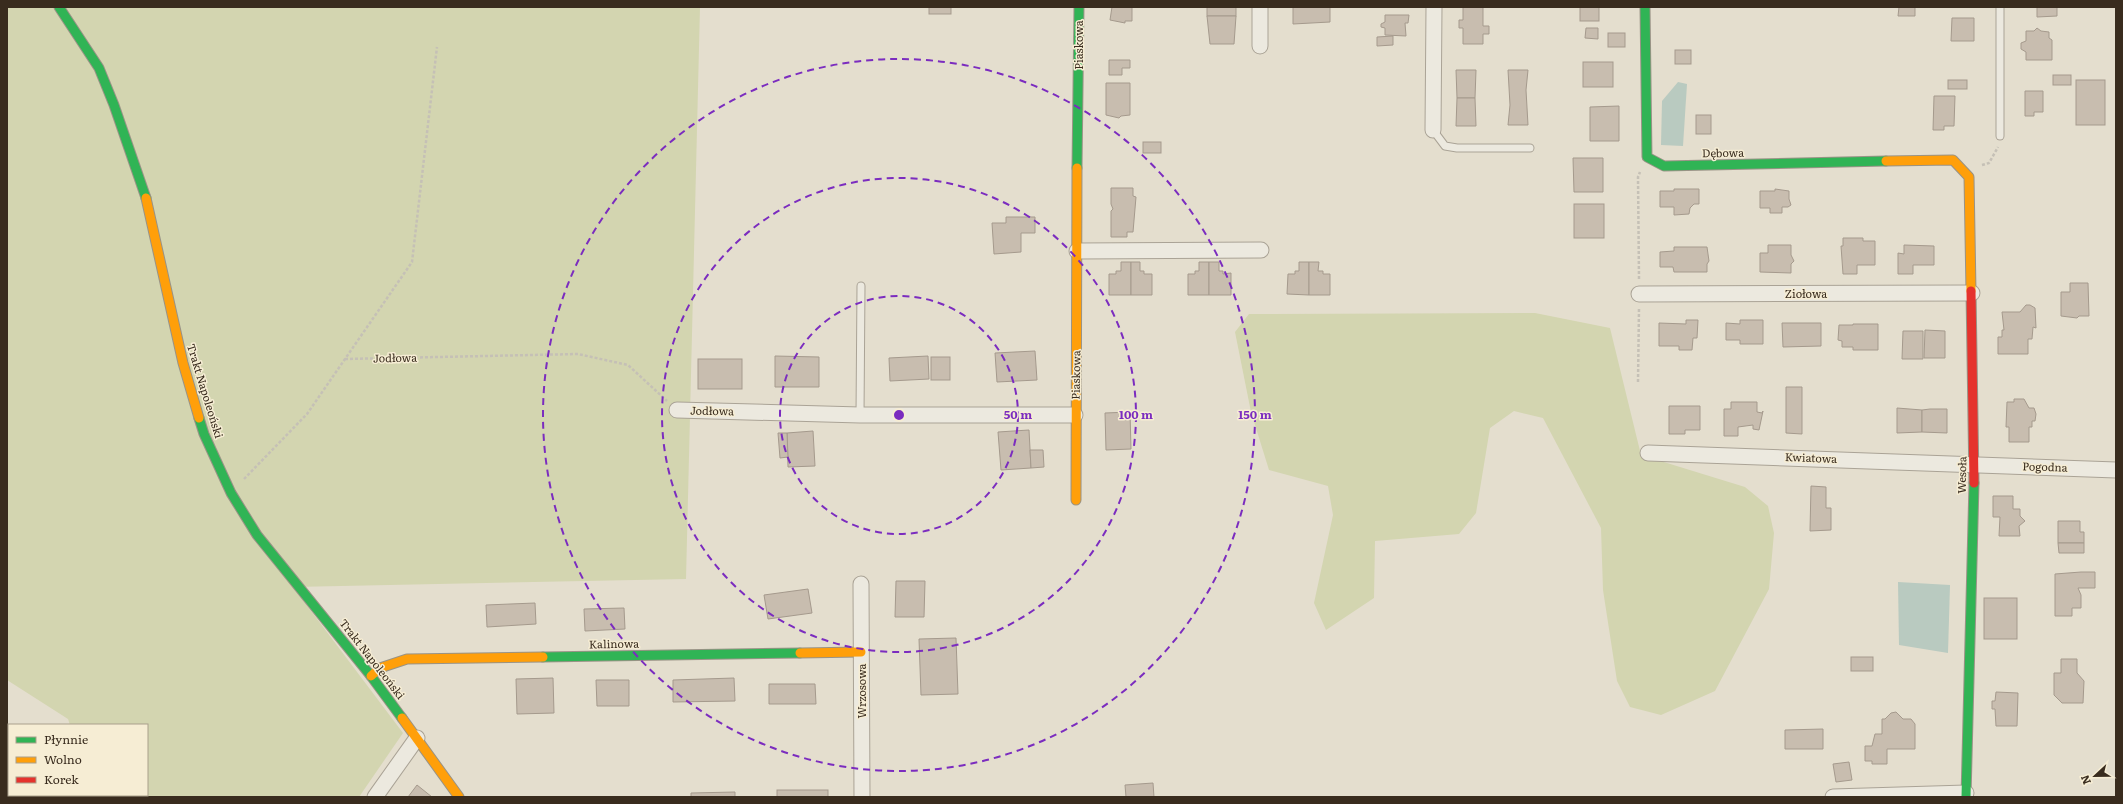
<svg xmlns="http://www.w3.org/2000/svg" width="2123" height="804" font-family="Literata,serif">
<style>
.green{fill:#d3d5b0}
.water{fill:#b9cac0}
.building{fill:#c8bdaf;stroke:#a59a8d}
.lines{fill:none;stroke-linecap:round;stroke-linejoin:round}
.lane-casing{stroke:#aaa396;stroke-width:9}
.street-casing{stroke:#aaa396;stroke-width:17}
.fast-casing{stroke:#999386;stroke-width:11}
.slow-casing{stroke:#999386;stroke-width:11}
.jam-casing{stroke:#999386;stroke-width:11}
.path{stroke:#c5c0b6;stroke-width:2.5;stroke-dasharray:3 2;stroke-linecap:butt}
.lane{stroke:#ece9df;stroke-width:7}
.street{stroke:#ece9df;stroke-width:15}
.fast{stroke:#30b455;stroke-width:9}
.slow{stroke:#ff9f0a;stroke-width:9}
.jam{stroke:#e5322d;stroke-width:9}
.ring{fill:none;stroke:#7b2cbf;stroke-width:2;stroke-dasharray:7 5}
.labels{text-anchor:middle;stroke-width:3;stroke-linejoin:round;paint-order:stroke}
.street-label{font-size:11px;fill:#392c1e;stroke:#f6edd4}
.centre{fill:#7b2cbf;stroke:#f6edd4;stroke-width:2}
.ring-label{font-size:12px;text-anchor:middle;font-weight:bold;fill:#7b2cbf;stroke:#f6edd4;stroke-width:3;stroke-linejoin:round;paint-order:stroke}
</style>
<rect width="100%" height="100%" fill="#e4dece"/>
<g class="green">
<polygon points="7,7 700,7 686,579 293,587 403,733 359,797 91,797 90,795 147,795 147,725 70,725 68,719 7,680"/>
<polygon points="1535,313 1610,328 1641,455 1745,487 1768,506 1774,533 1769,589 1715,691 1661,715 1630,707 1617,681 1603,590 1601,528 1543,418 1514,411 1490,428 1476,513 1459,534 1375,541 1374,598 1326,630 1314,603 1333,515 1328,486 1269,470 1251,412 1235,332 1249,314"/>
</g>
<g class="water">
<polygon points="1678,82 1687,84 1683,146 1661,145 1662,101"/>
<polygon points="1898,582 1950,585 1948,653 1899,645"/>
</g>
<g class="building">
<rect x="929" y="7" width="22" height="7"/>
<polygon points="1112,7 1132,7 1132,21 1125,21 1125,23 1110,20"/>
<rect x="1207" y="7" width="29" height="9"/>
<polygon points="1293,7 1330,7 1330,22 1293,24"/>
<polygon points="1463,7 1483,7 1483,26 1489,26 1489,34 1483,34 1483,44 1463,44 1463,28 1459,28 1459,20 1463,20"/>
<rect x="1580" y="7" width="19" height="14"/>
<polygon points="1899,7 1915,7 1915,16 1898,16"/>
<polygon points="2037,7 2057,7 2057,16 2037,17"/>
<polygon points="1385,15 1409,15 1408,23 1405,23 1406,36 1385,35 1385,28 1381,27 1381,24 1385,22"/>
<polygon points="1207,16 1236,16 1234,44 1210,44"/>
<polygon points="1952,18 1974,18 1974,41 1951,41"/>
<polygon points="1586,28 1598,28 1598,39 1585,38"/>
<polygon points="2037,28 2041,31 2049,32 2049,38 2052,40 2052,60 2026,60 2026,52 2021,49 2021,43 2026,41 2026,31 2034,31"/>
<rect x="1608" y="33" width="17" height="14"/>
<polygon points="1393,36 1393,45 1377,46 1377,37"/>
<rect x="1675" y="50" width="16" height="14"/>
<polygon points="1109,60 1130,60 1130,68 1122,68 1122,75 1109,75"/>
<rect x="1583" y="62" width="30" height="25"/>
<polygon points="1456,70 1476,70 1475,98 1457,98"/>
<polygon points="1508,70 1528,70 1526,90 1528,125 1508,125 1510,105"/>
<rect x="2053" y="75" width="18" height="10"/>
<rect x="1948" y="80" width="19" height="9"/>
<rect x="2076" y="80" width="29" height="45"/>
<polygon points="1106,83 1130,83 1130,115 1121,116 1119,118 1106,115"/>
<polygon points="2025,91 2043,91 2043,112 2034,112 2034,116 2025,116"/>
<polygon points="1934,96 1955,96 1954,126 1944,126 1944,130 1933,130"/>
<polygon points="1457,98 1475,98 1476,126 1456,126"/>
<polygon points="1619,106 1619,141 1590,141 1590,107"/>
<rect x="1696" y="115" width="15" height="19"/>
<rect x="1143" y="142" width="18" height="11"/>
<polygon points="1573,158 1603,158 1603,192 1574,192"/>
<polygon points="1111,188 1133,188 1133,196 1136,197 1133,232 1127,232 1127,237 1111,237 1111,211 1113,209 1111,204"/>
<polygon points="1674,189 1699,189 1699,204 1694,204 1690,208 1689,214 1674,215 1674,207 1660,207 1660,191 1674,191"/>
<polygon points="1775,189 1789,191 1789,199 1791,205 1788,207 1782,207 1782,213 1770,213 1770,208 1760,208 1760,191 1775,191"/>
<rect x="1574" y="204" width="30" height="34"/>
<polygon points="1006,217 1035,217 1035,233 1021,233 1021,252 994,254 992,223 1006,223"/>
<polygon points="1843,238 1863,238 1863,241 1875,241 1875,265 1857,265 1857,274 1843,274 1841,246 1843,246"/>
<polygon points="1768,245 1791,245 1791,255 1794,261 1791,264 1791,273 1760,272 1760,253 1768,253"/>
<polygon points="1904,245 1934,246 1934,265 1913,265 1913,274 1898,274 1898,253 1904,254"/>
<polygon points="1674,247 1707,247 1709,261 1707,264 1707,272 1674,272 1673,267 1660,267 1660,252 1674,251"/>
<polygon points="1121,262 1131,262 1131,295 1109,295 1109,274 1116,274 1116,271 1121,271"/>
<polygon points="1131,262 1140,262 1140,271 1144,271 1144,274 1152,274 1152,295 1131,295"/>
<polygon points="1199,262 1209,262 1209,295 1188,295 1188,274 1195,274 1195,271 1199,271"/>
<polygon points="1209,262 1219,262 1219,271 1223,271 1223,274 1231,273 1231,295 1209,295"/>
<polygon points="1299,262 1309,262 1309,295 1287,294 1288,274 1295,274 1295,271 1299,271"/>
<polygon points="1309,262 1319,262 1318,271 1323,271 1323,274 1330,274 1330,295 1309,295"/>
<polygon points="2070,283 2088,283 2089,316 2079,316 2077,318 2061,316 2061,292 2070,292"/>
<polygon points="2026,305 2030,305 2035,308 2036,328 2033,327 2032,339 2028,339 2028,354 1998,354 1998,337 2002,337 2002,330 2004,330 2002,312 2020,312"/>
<polygon points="1686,320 1698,320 1697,338 1693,338 1692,350 1679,350 1679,346 1659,346 1659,323 1686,324"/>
<polygon points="1740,320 1763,320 1763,344 1740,344 1740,340 1726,340 1726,323 1740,324"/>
<polygon points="1782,323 1821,323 1821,346 1783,347"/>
<polygon points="1853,324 1878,324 1878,350 1853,350 1853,347 1842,347 1842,341 1838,340 1839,325 1853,325"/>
<polygon points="1925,330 1945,331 1945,358 1924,358"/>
<polygon points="1903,331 1923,331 1923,359 1902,359"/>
<polygon points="1035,351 1037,380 997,382 995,353"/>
<polygon points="775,356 819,357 819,387 775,387"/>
<polygon points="928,356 929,379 890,381 889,358"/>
<rect x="931" y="357" width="19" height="23"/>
<rect x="698" y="359" width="44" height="30"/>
<polygon points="1786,387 1802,387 1802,434 1786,433"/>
<polygon points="2014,399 2024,399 2029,408 2034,408 2036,414 2035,421 2032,421 2032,427 2029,427 2029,442 2009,442 2009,427 2006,427 2007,402 2014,402"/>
<polygon points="1731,402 1757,402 1757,412 1762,413 1763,411 1759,430 1753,429 1753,425 1738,427 1738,436 1724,436 1724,409 1731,409"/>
<polygon points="1669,406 1700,406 1700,430 1685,430 1685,434 1669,434"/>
<polygon points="1897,408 1922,410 1922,432 1897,433"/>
<polygon points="1930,409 1947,409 1947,433 1922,432 1922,410"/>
<polygon points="1130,412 1131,449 1106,450 1105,413"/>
<polygon points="1029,430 1031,468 1001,470 998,432"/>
<polygon points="813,431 815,466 788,467 787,433"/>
<polygon points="778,433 787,433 788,457 780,458"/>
<polygon points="1030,450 1043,450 1044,467 1031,468"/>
<polygon points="1811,486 1826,487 1826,508 1831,508 1831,530 1810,531"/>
<polygon points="1993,496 2013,496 2013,509 2020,509 2020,516 2025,521 2019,526 2020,536 1999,536 2000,517 1993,517"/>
<polygon points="2058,521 2080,521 2080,532 2084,532 2084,543 2058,543"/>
<polygon points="2058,543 2084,543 2084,553 2059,553"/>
<polygon points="2081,572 2095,572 2095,588 2078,588 2081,595 2081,608 2072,608 2072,616 2055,616 2055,574"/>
<polygon points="896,581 925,581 924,617 895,617"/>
<polygon points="808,589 812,613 768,619 764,595"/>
<rect x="1984" y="598" width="33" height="41"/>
<polygon points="535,603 536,624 487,627 486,605"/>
<polygon points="624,608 625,629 585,631 584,609"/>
<polygon points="956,638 958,694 921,695 919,639"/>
<rect x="1851" y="657" width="22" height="14"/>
<polygon points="2061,659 2077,659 2077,673 2084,681 2083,703 2062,703 2054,695 2054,673 2061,673"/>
<polygon points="553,678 554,713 517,714 516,679"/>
<polygon points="734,678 735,701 673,702 673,680"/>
<polygon points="596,680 629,680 629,706 597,706"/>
<polygon points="769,684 815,684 816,704 769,704"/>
<polygon points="1996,692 2018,693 2017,726 1996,726 1995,709 1992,709 1992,701 1995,701"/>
<polygon points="1896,712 1903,719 1911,719 1915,724 1915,749 1887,749 1887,764 1872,764 1872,761 1865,761 1865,746 1872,746 1875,734 1882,734 1882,719 1885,719 1891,713"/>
<polygon points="1823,729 1823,749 1785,749 1785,730"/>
<polygon points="1849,762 1852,780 1836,782 1833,764"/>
<polygon points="1153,783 1154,797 1126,797 1125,785"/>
<polygon points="417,785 432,797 408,797"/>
<rect x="777" y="790" width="51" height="7"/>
<polygon points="735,792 735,797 691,797 691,793"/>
</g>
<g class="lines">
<g class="lane-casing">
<g id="lane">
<polyline points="1433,130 1445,146 1457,148 1530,148"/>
<polyline points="2000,136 2000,7"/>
<polyline points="860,415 861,286"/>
</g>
</g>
<g class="street-casing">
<g id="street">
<polyline points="1260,46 1260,7"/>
<polyline points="1433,130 1434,7"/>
<polyline points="1077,251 1261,250"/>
<polyline points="1639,294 1972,293"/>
<polyline points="677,410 860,415 1075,415"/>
<polyline points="1648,453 2116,470"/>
<polyline points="861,584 862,797"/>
<polyline points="375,797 417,738"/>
<polyline points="1833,797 1966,793"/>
</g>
</g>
<g class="fast-casing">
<g id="fast">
<polyline points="59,7 99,68 114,105 146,198"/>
<polyline points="1645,7 1647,157 1664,166 1886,161"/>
<polyline points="1077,168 1079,7"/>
<polyline points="199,418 204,434 231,493 257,535 371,676 402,718"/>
<polyline points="543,657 800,653"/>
<polyline points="1966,797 1974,483"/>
</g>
</g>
<g class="slow-casing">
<g id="slow">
<polyline points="1886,161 1953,160 1969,177 1971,291"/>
<polyline points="146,198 183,363 199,418"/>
<polyline points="1076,500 1077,168"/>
<polyline points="800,653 861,652"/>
<polyline points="371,676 380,668 407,659 543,657"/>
<polyline points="402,718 459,797"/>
</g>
</g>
<g class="jam-casing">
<polyline id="jam" points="1971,291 1974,483"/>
</g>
<g class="path">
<polyline points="1982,165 1989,163 1998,147"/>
<polyline points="1639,279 1638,177 1640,172"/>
<polyline points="345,359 578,354 628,365 667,401"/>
<polyline points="1638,382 1639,308"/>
<polyline points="244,479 307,414 412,262 437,47"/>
</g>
<use href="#lane" class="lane"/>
<use href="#street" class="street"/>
<use href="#fast" class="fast"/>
<use href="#slow" class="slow"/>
<use href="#jam" class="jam"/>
</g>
<g class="ring">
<circle cx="899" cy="415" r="119"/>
<circle cx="899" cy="415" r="237"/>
<circle cx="899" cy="415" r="356"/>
</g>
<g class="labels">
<g class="street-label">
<text transform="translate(1079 45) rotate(-90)" y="4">Piaskowa</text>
<text transform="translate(1723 153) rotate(-1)" y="4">Dębowa</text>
<text x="1806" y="298">Ziołowa</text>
<text transform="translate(395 358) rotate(-1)" y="4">Jodłowa</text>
<text transform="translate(1076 375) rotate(-89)" y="4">Piaskowa</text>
<text transform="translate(205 391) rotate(73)" y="4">Trakt Napoleoński</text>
<text transform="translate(712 411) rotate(1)" y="4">Jodłowa</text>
<text transform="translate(1811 458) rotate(2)" y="4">Kwiatowa</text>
<text transform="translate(2045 467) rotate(2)" y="4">Pogodna</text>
<text transform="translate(1962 475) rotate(-89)" y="4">Wesoła</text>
<text transform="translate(614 644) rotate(-1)" y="4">Kalinowa</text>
<text transform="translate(372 659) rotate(52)" y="4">Trakt Napoleoński</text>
<text transform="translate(862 691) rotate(-90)" y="4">Wrzosowa</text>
</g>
</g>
<circle cx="899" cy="415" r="6" class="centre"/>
<g class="ring-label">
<text x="1018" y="419">50 m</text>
<text x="1136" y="419">100 m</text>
<text x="1255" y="419">150 m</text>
</g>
<rect width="2123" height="804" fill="none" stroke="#392c1e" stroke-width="16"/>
<rect x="8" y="724" width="140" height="72" fill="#f6edd4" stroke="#aaa08b"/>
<rect x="16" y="737" width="20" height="6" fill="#30b455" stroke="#aaa08b"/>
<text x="44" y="744" font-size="12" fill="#392c1e">Płynnie</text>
<rect x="16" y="757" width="20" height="6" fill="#ff9f0a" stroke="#aaa08b"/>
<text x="44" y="764" font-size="12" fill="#392c1e">Wolno</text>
<rect x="16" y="777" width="20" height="6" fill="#e5322d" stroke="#aaa08b"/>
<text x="44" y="784" font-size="12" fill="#392c1e">Korek</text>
<g transform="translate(2095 776) rotate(248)" stroke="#f6edd4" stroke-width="3" paint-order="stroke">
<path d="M0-3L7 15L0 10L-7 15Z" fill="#392c1e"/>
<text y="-6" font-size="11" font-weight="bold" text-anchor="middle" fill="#392c1e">N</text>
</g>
</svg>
